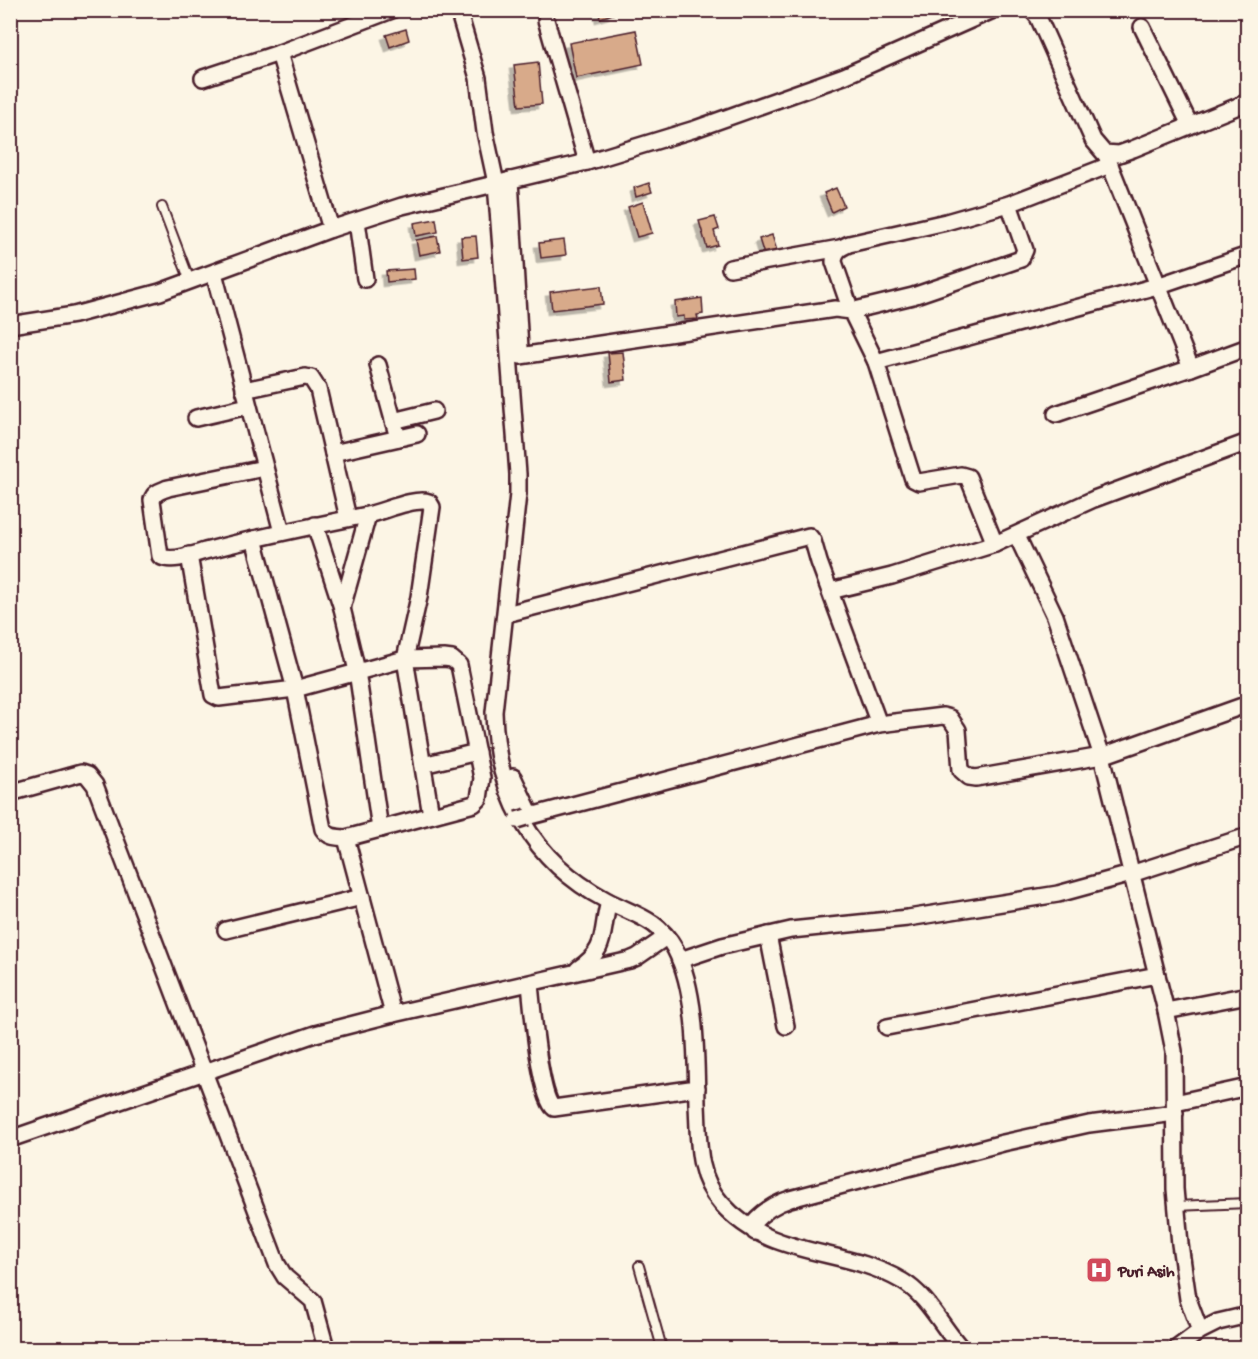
<svg xmlns="http://www.w3.org/2000/svg" width="1258" height="1359" font-family="'Gochi Hand',sans-serif">
<style>
.building{fill:#d8aa8a;stroke:#4a1f2b;stroke-width:1.5;filter:url(#shadow)}
.lines{fill:none;stroke-linecap:round;stroke-linejoin:round}
.service-casing{stroke:#4a1f2b;stroke-width:12}
.minor-casing{stroke:#4a1f2b;stroke-width:20}
.service{stroke:#fcf5e5;stroke-width:8}
.minor{stroke:#fcf5e5;stroke-width:15}
.minor-bridge-casing{stroke:#4a1f2b;stroke-width:20;stroke-linecap:butt}
.minor-bridge{stroke:#fcf5e5;stroke-width:15}
.labels{text-anchor:middle;stroke-width:5;stroke-linejoin:round;paint-order:stroke}
.poi-label{font-size:16px;font-weight:bold;fill:#4a1f2b;stroke:#fcf5e5;text-anchor:start}
</style>
<defs>
<filter id="shadow"><feDropShadow dx="-4.5" dy="4.5" stdDeviation="0" flood-color="#0004"/></filter>
</defs>
<rect width="100%" height="100%" fill="#fcf5e5"/>
<filter id="ink" filterUnits="userSpaceOnUse"><feTurbulence type="fractalNoise" baseFrequency=".0167" numOctaves="2"/><feDisplacementMap in="SourceGraphic" scale="12" xChannelSelector="R" yChannelSelector="G"/><feConvolveMatrix kernelMatrix="1 2 1 2 8 2 1 2 1" color-interpolation-filters="sRGB"/></filter>
<g filter="url(#ink)">
<g class="building">
<polygon points="598,10 612,10 613,14 600,18"/>
<polygon points="406,29 409,40 390,47 386,35"/>
<polygon points="636,30 643,64 576,78 569,43"/>
<polygon points="538,62 542,104 519,106 514,65"/>
<polygon points="649,183 652,192 636,197 634,188"/>
<polygon points="836,188 844,206 832,212 824,193"/>
<polygon points="643,202 652,233 637,237 628,207"/>
<polygon points="715,217 719,229 714,231 718,245 707,248 699,221"/>
<polygon points="436,219 438,232 416,236 414,223"/>
<polygon points="772,235 778,254 765,258 759,239"/>
<polygon points="437,236 440,251 419,255 416,240"/>
<polygon points="476,236 478,257 463,259 461,237"/>
<polygon points="564,240 566,255 541,258 539,243"/>
<polygon points="414,269 415,279 387,282 386,271"/>
<polygon points="601,286 603,304 552,310 550,292"/>
<polygon points="702,298 703,314 697,315 698,319 684,320 684,316 676,317 675,302"/>
<polygon points="623,352 626,380 611,382 608,353"/>
</g>
<g class="lines">
<g class="service-casing">
<g id="service">
<polyline points="162,207 190,281"/>
<polyline points="1176,1206 1248,1203"/>
<polyline points="639,1266 662,1348"/>
</g>
</g>
<g class="minor-casing">
<g id="minor">
<path d="M 458,10 L 478,78 L 485,132 L 496,183 L 518,474 L 518,494 L 494,712 C 496,794 532,861 606,900 C 634,915 658,918 675,949 C 697,991 696,1057 697,1105 C 699,1140 696,1175 721,1203 C 771,1260 843,1246 902,1281 C 928,1296 941,1326 961,1348"/>
<polyline points="1032,10 1038,17 1093,140 1104,153 1119,154 1133,149 1248,102"/>
<polyline points="546,20 587,162"/>
<polyline points="1142,27 1190,125"/>
<polyline points="279,53 331,229"/>
<polyline points="203,78 279,53 392,10"/>
<polyline points="1106,155 1191,368"/>
<polyline points="510,180 520,348"/>
<path d="M 1009,204 L 1025,250 L 1021,259 L 913,296 L 851,311 L 834,262 C 834,251 840,248 849,244 L 946,222 L 1009,204 L 1110,165"/>
<polyline points="357,221 365,279"/>
<polyline points="730,268 840,248"/>
<polyline points="214,273 282,532"/>
<polyline points="10,325 74,315 160,292 331,229 402,206 587,162 695,129 844,76 993,10"/>
<polyline points="520,356 835,309 851,311 876,362 913,479 919,482 961,475 968,477 995,544"/>
<polyline points="876,362 1157,286 1248,255"/>
<polyline points="378,365 398,438"/>
<polyline points="244,390 305,377 311,378 318,389 348,518"/>
<polyline points="1056,414 1191,368 1248,347"/>
<polyline points="196,418 248,406"/>
<polyline points="393,421 434,411"/>
<polyline points="333,453 417,434"/>
<path d="M 264,468 L 168,488 C 161,491 154,492 152,500 L 160,556 C 171,563 192,555 205,551 C 259,537 312,526 367,515 C 383,512 414,497 429,502 L 432,507 L 419,597 L 405,659 L 431,815"/>
<polyline points="315,525 342,608 357,671 380,829"/>
<polyline points="1017,536 1055,616 1102,756 1166,1011 1174,1051 1175,1189 1180,1244 1188,1299 1200,1331"/>
<polyline points="189,555 213,695 219,698 295,689 254,539"/>
<polyline points="830,591 892,576 995,544 1094,499 1248,442"/>
<polyline points="342,608 368,515"/>
<polyline points="510,613 809,536 813,541 819,562 879,724"/>
<path d="M 444,658 L 452,659 L 459,665 L 482,778 L 479,799 L 474,804 L 346,838 C 337,837 329,838 323,829 L 295,689 L 405,659 Z"/>
<polyline points="423,765 477,752"/>
<polyline points="513,777 531,815"/>
<polyline points="10,793 81,773 87,775 95,785 277,1264 285,1277 313,1301 326,1348"/>
<polyline points="527,817 879,724 943,716 950,718 958,730 961,770 969,777 976,778 1102,756 1248,704"/>
<polyline points="346,838 393,1014"/>
<polyline points="226,930 362,897"/>
<polyline points="768,935 786,1026"/>
<polyline points="680,960 722,946 791,930 908,918 1058,894 1131,874 1248,836"/>
<path d="M 578,969 C 609,948 600,933 609,902"/>
<path d="M 530,984 C 532,1004 540,1099 554,1108 L 697,1088"/>
<polyline points="1166,1011 1248,995"/>
<polyline points="887,1027 1157,975"/>
<polyline points="1175,1103 1248,1087"/>
<polyline points="10,1139 315,1034 393,1014 630,960 637,957 666,937"/>
<path d="M 755,1232 L 752,1224 C 763,1211 774,1204 790,1199 L 1003,1143 L 1089,1124 L 1175,1113"/>
<polyline points="1177,1348 1200,1331 1218,1322 1248,1315"/>
</g>
</g>
<use href="#service" class="service"/>
<use href="#minor" class="minor"/>
<g class="minor-bridge-casing">
<polyline id="minor-bridge" points="517,820 527,817"/>
</g>
<use href="#minor-bridge" class="minor-bridge"/>
</g>
</g>
<defs>
<g id="hospital-square" transform="scale(1.35)"><rect x="-9" y="-9" width="18" height="18" rx="4" fill="#d1495b" stroke="#fcf5e5"/><path d="M-5-5h3v3.5h4V-5h3V5h-3V1.5h-4V5h-3Z" fill="#fff"/></g>
</defs>
<g fill-rule="evenodd">
<use href="#hospital-square" x="1099" y="1270"/>
</g>
<g class="labels">
<g class="poi-label">
<text x="1118" y="1276">Puri Asih</text>
</g>
</g>
<rect width="1258" height="1359" fill="none" stroke="#fcf5e5" stroke-width="36"/>
<rect x="18" y="18" width="1222" height="1323" fill="none" stroke="#4a1f2b" stroke-width="2" filter="url(#ink)"/>
</svg>
